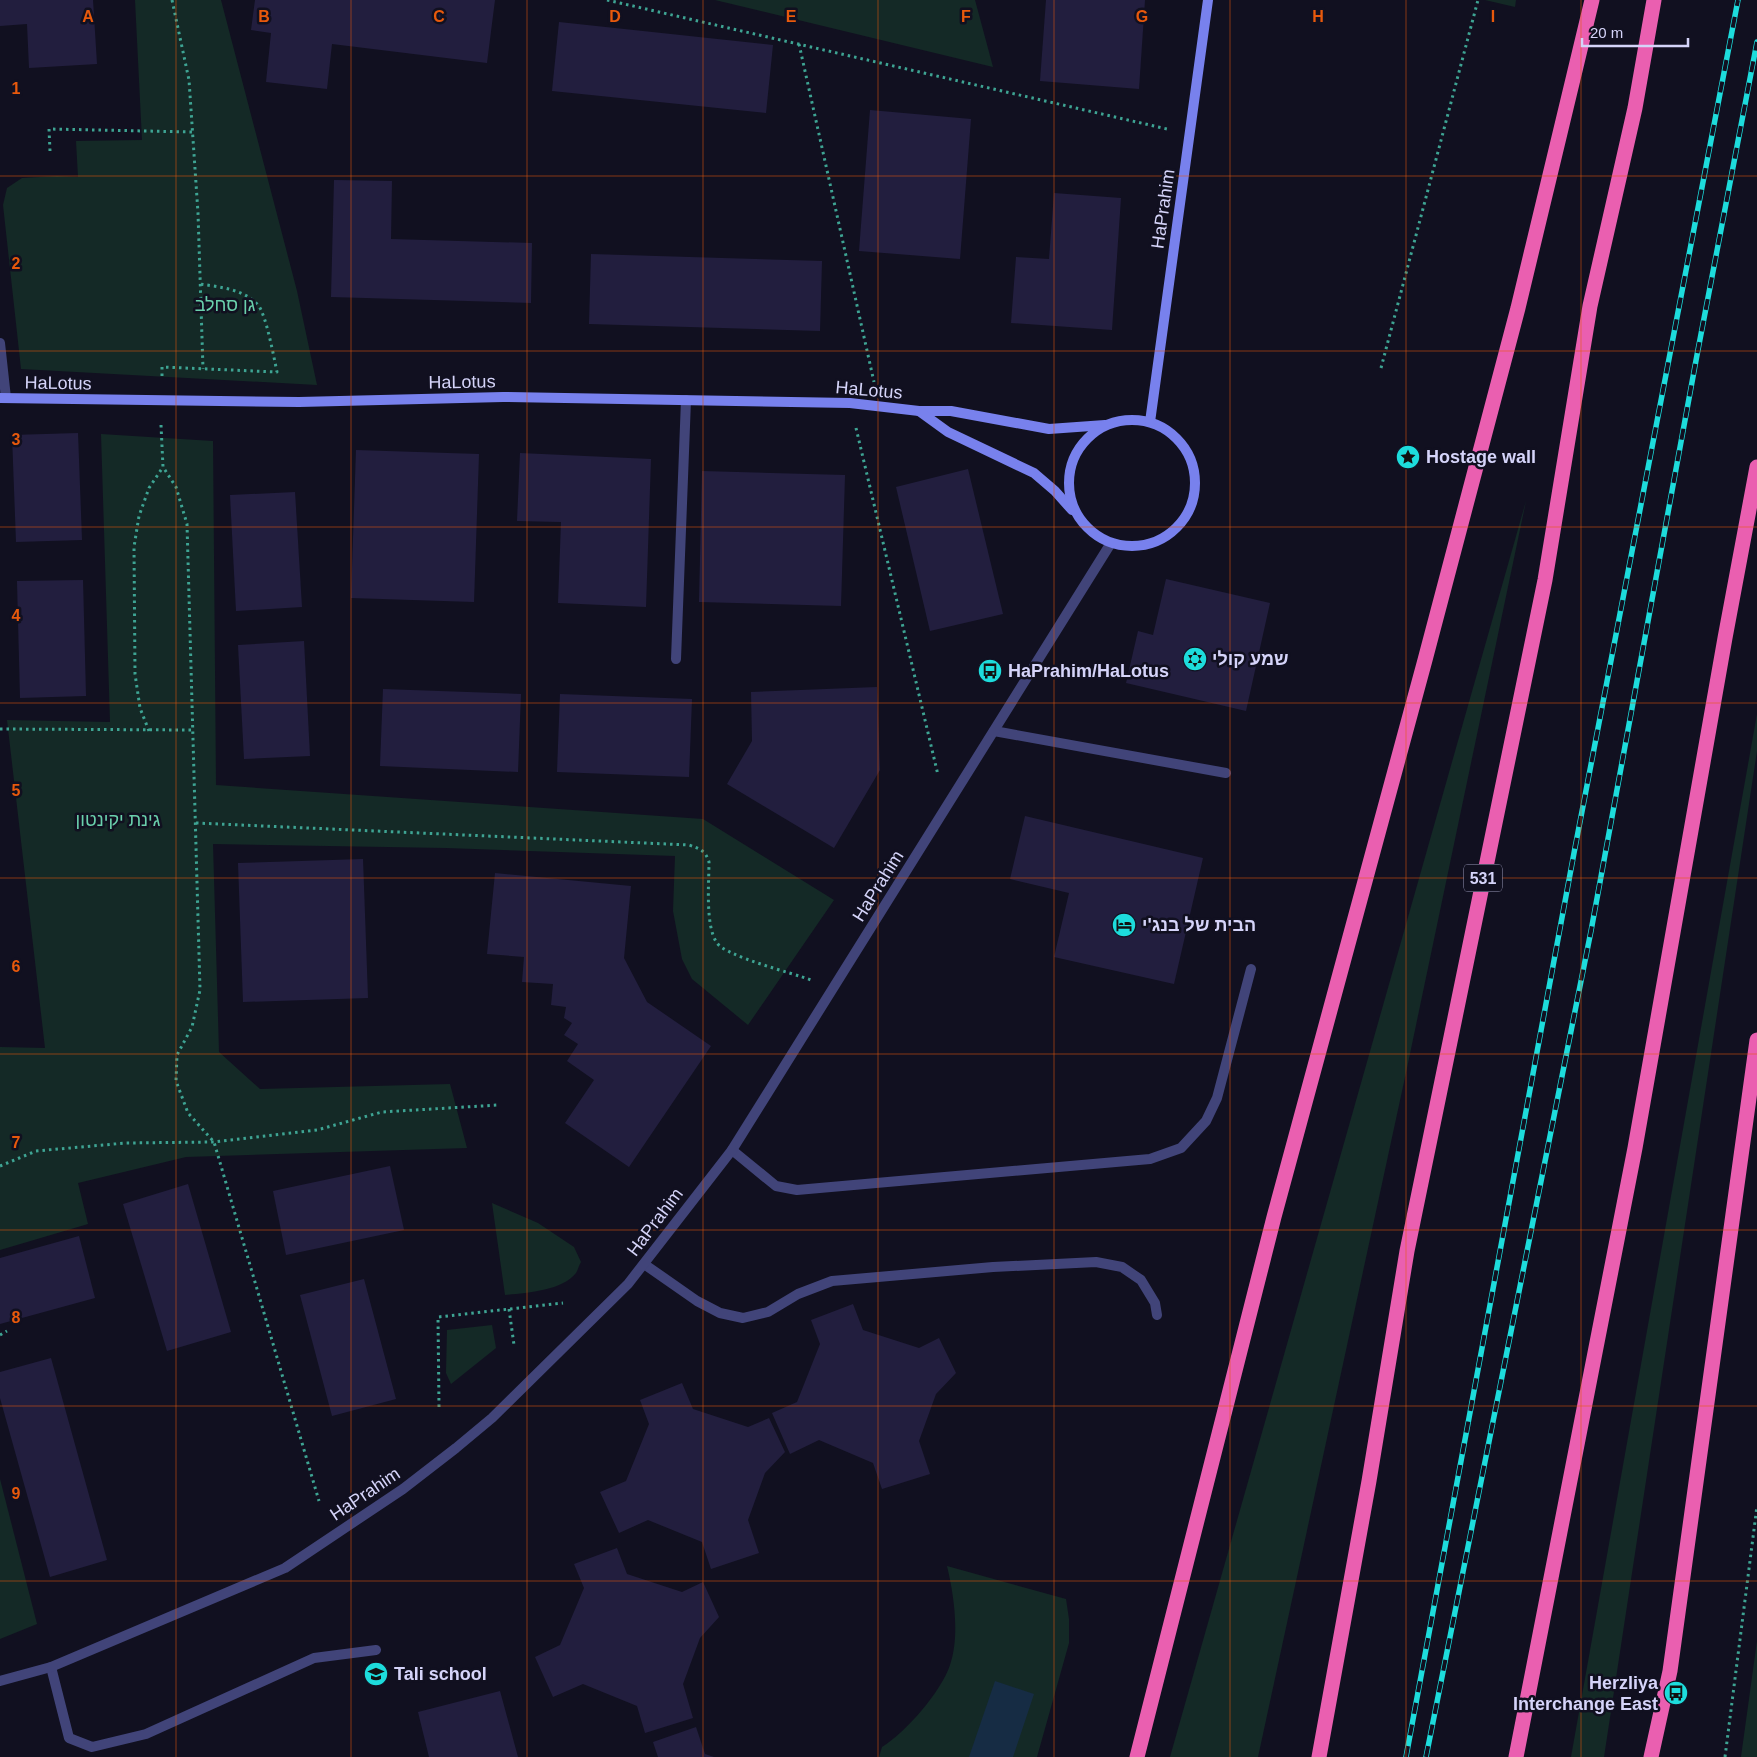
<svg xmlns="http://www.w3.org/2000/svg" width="1757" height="1757" font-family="Helvetica,Heebo,sans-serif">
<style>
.green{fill:#142926}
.water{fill:#162c44}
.building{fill:#221e3e}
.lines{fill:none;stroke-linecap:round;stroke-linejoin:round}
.path{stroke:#3ea493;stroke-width:3;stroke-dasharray:2.5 4;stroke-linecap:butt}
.lane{stroke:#414479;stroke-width:10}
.street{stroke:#414479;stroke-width:10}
.secondary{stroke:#7881ed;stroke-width:10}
.highway{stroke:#ea5fb0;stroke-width:15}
.rail-casing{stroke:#1ddcdc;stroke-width:5.5}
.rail{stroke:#111020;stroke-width:4;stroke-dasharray:11;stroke-linecap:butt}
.grid{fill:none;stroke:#e8590c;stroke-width:1;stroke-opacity:0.55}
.labels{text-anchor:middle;stroke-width:5;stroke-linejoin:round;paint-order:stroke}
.shield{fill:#111020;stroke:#9a99b8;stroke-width:1}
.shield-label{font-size:16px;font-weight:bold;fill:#d5d4f9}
.street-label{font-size:18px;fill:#d5d4f9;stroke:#111020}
.park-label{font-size:18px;fill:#6ad0ac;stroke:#111020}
.poi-label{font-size:18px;font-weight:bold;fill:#d5d4f9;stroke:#111020;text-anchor:start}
.grid-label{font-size:16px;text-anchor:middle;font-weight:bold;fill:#e8590c;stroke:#111020;stroke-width:5;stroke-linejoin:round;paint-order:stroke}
</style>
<rect width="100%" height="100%" fill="#111020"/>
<g class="green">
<polygon points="135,0 221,0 297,291 317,385 21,369 3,205 7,188 22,178 57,176 78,177 76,141 142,140"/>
<polygon points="715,0 975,0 993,67"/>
<polygon points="1485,0 1516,0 1515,7"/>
<polygon points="101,434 213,441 216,785 703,819 834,900 748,1025 692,979 682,959 673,911 675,856 446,848 213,844 219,1052 260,1089 450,1084 467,1148 186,1157 78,1183 88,1224 0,1250 0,1047 45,1048 7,720 110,722"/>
<polygon points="1526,501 1407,1068 1258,1757 1170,1757"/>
<polygon points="1757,714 1757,751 1604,1757 1571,1757"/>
<path d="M 492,1203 L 538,1223 L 574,1247 L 581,1262 C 579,1265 578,1270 576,1273 C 562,1291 525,1293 505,1295 Z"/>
<polygon points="492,1325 496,1348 451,1384 446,1373 447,1330"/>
<polygon points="0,1479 37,1624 0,1639"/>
<path d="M 947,1566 L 1066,1599 L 1069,1619 L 1069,1643 L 1037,1757 L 879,1757 L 882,1747 C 906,1732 941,1692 950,1665 C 960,1636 954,1595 947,1566 Z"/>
<polygon points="1757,1641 1757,1757 1741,1757"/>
</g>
<polygon class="water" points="995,1681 1034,1694 1013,1757 969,1757"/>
<g class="building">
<polygon points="0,0 93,0 97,64 29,68 27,24 0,26"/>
<polygon points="255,0 495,0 487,63 332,44 327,89 266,82 271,33 251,30"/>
<polygon points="1046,0 1145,0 1139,89 1040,81"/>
<polygon points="559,22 773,45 766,113 552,91"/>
<polygon points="870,110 971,119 960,259 859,251"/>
<polygon points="334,180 392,181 391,239 532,243 531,303 331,297"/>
<polygon points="1054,193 1121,198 1112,330 1011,323 1016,257 1049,259"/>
<polygon points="591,254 822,261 820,331 589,324"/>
<polygon points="78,433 82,540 16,542 12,435"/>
<polygon points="356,450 479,454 474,602 351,598"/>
<polygon points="520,453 651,459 646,607 558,603 561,522 517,521"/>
<polygon points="968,469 1003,614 930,631 896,487"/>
<polygon points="702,471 845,475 841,606 699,602"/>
<polygon points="295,492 302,607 236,611 230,495"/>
<polygon points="1166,579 1270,603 1246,711 1126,683 1138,631 1153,635"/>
<polygon points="83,580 86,696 20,698 17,581"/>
<polygon points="304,641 310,756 244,759 238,645"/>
<polygon points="877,687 880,770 834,848 727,784 752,741 751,692"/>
<polygon points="383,689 521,694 518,772 380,766"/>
<polygon points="560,694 692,699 689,777 557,772"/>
<polygon points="1025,816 1203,858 1174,984 1054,957 1069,893 1010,879"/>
<polygon points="363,859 368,998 243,1002 238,863"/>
<polygon points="495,873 631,886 624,958 647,1002 711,1046 629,1167 565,1123 594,1080 567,1061 578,1044 564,1035 572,1023 564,1018 566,1007 551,1005 553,984 522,982 524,957 487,954"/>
<polygon points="390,1166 404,1230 286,1255 273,1191"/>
<polygon points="188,1184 231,1332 167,1351 123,1204"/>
<polygon points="79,1236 95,1298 0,1324 0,1258"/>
<polygon points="364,1279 396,1399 332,1416 300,1295"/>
<polygon points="853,1304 863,1330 919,1348 939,1338 956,1373 936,1394 919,1441 930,1474 882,1489 873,1463 819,1440 790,1454 772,1413 797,1402 820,1344 811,1320"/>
<polygon points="51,1358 107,1560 50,1577 0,1398 0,1372"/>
<polygon points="682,1383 693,1409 748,1427 769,1418 785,1452 765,1473 748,1520 759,1553 711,1569 702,1542 648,1520 619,1533 600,1492 626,1481 649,1424 640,1400"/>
<polygon points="617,1548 627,1574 682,1592 703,1582 719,1617 700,1638 683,1684 693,1718 645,1733 637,1706 583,1684 553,1697 535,1657 560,1645 584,1588 574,1564"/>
<polygon points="500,1691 518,1757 429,1757 418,1712"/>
<polygon points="696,1727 705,1754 714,1757 658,1757 653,1742"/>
</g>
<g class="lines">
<g class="path">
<polyline points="172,0 189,80 198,213 203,369"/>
<polyline points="607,0 1167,129"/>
<polyline points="799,44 874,382"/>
<polyline points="50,151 49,129 193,132"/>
<polyline points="1381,368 1478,0"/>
<path d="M 162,376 L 162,367 L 277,372 C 274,358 266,314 258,305 C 244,289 219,287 200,284"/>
<polyline points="161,425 163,467 176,487 187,524 200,990 192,1027 177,1055 176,1081 188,1113 214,1142 319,1501"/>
<polyline points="856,428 938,775"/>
<polyline points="0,729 193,730"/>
<polyline points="149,731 140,708 135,674 134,547 139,516 149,488 163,467"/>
<path d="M 196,823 L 689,845 C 700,849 705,850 709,862 C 709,883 705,926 717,943 C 727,957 793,973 811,980"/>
<polyline points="0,1166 36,1151 126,1143 214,1142 317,1130 382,1112 498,1105"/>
<polyline points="509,1309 514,1345"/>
<polyline points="0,1335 7,1331"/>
<polyline points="439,1407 438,1317 563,1303"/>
<polyline points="1725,1757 1757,1506"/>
</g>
<g class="lane">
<polyline points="676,659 686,400"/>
<polyline points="994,731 1226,773"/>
<polyline points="732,1150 776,1186 797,1190 1150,1159 1181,1148 1206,1121 1217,1098 1251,969"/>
<polyline points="644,1264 697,1301 720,1313 743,1318 768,1312 798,1294 832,1281 993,1267 1096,1262 1122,1267 1141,1280 1155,1303 1157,1315"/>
<polyline points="51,1667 69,1738 92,1747 146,1734 314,1658 376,1650"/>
</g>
<g class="street">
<polyline points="0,343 6,398"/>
<polyline points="0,1681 51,1667 285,1568 403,1489 456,1448 492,1418 628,1284 732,1150 1111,543"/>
</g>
<g class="secondary">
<polyline points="0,398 299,402 503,397 850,403 919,411 951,411 1049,429 1105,425"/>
<polyline points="919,411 948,432 1034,473 1055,491 1072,510"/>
<circle cx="1132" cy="483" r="63"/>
<polyline points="1150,422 1208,0"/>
</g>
<g class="highway">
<polyline points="1137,1757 1274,1217 1425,660 1518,308 1592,0"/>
<polyline points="1319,1757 1369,1481 1407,1251 1545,580 1590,306 1635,108 1654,0"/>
<polyline points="1516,1757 1635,1148 1725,638 1757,467"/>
<polyline points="1651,1757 1670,1671 1757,1040"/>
</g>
<g class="rail-casing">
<g id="rail">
<polyline points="1406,1757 1574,853 1738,0"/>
<polyline points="1426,1757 1591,931 1697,355 1757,42"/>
</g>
</g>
<use href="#rail" class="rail"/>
</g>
<path class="grid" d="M 176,0 L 176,1757M 351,0 L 351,1757M 527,0 L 527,1757M 703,0 L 703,1757M 878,0 L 878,1757M 1054,0 L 1054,1757M 1230,0 L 1230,1757M 1406,0 L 1406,1757M 1581,0 L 1581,1757M 0,176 L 1757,176M 0,351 L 1757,351M 0,527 L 1757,527M 0,703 L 1757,703M 0,878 L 1757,878M 0,1054 L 1757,1054M 0,1230 L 1757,1230M 0,1406 L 1757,1406M 0,1581 L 1757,1581"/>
<defs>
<g id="sight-disc" transform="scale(1.25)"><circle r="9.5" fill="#1ddcdc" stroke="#111020"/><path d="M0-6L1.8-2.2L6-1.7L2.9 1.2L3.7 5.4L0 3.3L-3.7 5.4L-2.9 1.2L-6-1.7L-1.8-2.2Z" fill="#111"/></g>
<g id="synagogue-disc" transform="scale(1.25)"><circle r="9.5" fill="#1ddcdc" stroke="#111020"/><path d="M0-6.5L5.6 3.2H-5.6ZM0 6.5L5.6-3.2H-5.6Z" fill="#111"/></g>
<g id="bus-disc" transform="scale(1.25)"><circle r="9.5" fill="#1ddcdc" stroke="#111020"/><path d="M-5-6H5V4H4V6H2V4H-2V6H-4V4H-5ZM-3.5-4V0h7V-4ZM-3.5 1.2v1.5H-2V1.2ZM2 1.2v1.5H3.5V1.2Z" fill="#111"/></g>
<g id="hotel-disc" transform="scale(1.25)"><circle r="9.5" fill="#1ddcdc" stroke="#111020"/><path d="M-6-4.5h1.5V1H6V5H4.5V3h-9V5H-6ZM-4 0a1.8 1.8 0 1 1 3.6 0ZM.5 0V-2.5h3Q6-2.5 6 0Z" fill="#111"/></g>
<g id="school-disc" transform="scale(1.25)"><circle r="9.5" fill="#1ddcdc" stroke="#111020"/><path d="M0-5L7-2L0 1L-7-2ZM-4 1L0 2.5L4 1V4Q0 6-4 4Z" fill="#111"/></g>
</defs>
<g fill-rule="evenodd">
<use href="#sight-disc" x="1408" y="457"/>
<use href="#synagogue-disc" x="1195" y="659"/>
<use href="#bus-disc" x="990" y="671"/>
<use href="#hotel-disc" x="1124" y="925"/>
<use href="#school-disc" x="376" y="1674"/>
<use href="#bus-disc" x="1676" y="1693"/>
</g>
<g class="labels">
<rect class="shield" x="1464" y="864.5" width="38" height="27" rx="4"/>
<g class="shield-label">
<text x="1483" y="884">531</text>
</g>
<g class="street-label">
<text transform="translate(1163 209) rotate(-82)" y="6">HaPrahim</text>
<text transform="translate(462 382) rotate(-1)" y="6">HaLotus</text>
<text transform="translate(58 383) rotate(1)" y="6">HaLotus</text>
<text transform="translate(869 390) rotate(5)" y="6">HaLotus</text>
<text transform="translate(878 886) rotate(-58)" y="6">HaPrahim</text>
<text transform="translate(655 1222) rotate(-53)" y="6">HaPrahim</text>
<text transform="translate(365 1494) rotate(-34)" y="6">HaPrahim</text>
</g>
<g class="park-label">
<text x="225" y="311">גן סחלב</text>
<text x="118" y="826">גינת יקינטון</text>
</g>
<g class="poi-label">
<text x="1426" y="463">Hostage wall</text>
<text x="1212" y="665">שמע קולי</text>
<text x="1008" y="677">HaPrahim/HaLotus</text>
<text x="1142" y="931">הבית של בנג'י</text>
<text x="394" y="1680">Tali school</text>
<text x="1658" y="1689" text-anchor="end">Herzliya<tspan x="1658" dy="21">Interchange East</tspan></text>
</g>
</g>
<g class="grid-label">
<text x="88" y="22">A</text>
<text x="264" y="22">B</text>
<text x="439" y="22">C</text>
<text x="615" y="22">D</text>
<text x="791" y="22">E</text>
<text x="966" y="22">F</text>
<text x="1142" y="22">G</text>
<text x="1318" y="22">H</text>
<text x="1493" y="22">I</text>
<text x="16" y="94">1</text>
<text x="16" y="269">2</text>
<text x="16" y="445">3</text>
<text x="16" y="621">4</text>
<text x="16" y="796">5</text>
<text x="16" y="972">6</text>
<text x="16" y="1148">7</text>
<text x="16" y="1323">8</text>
<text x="16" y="1499">9</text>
</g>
<path d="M1582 38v8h106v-8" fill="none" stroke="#d5d4f9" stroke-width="2.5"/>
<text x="1590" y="38" font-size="15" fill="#d5d4f9" stroke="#111020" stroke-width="4" paint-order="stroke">20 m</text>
</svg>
